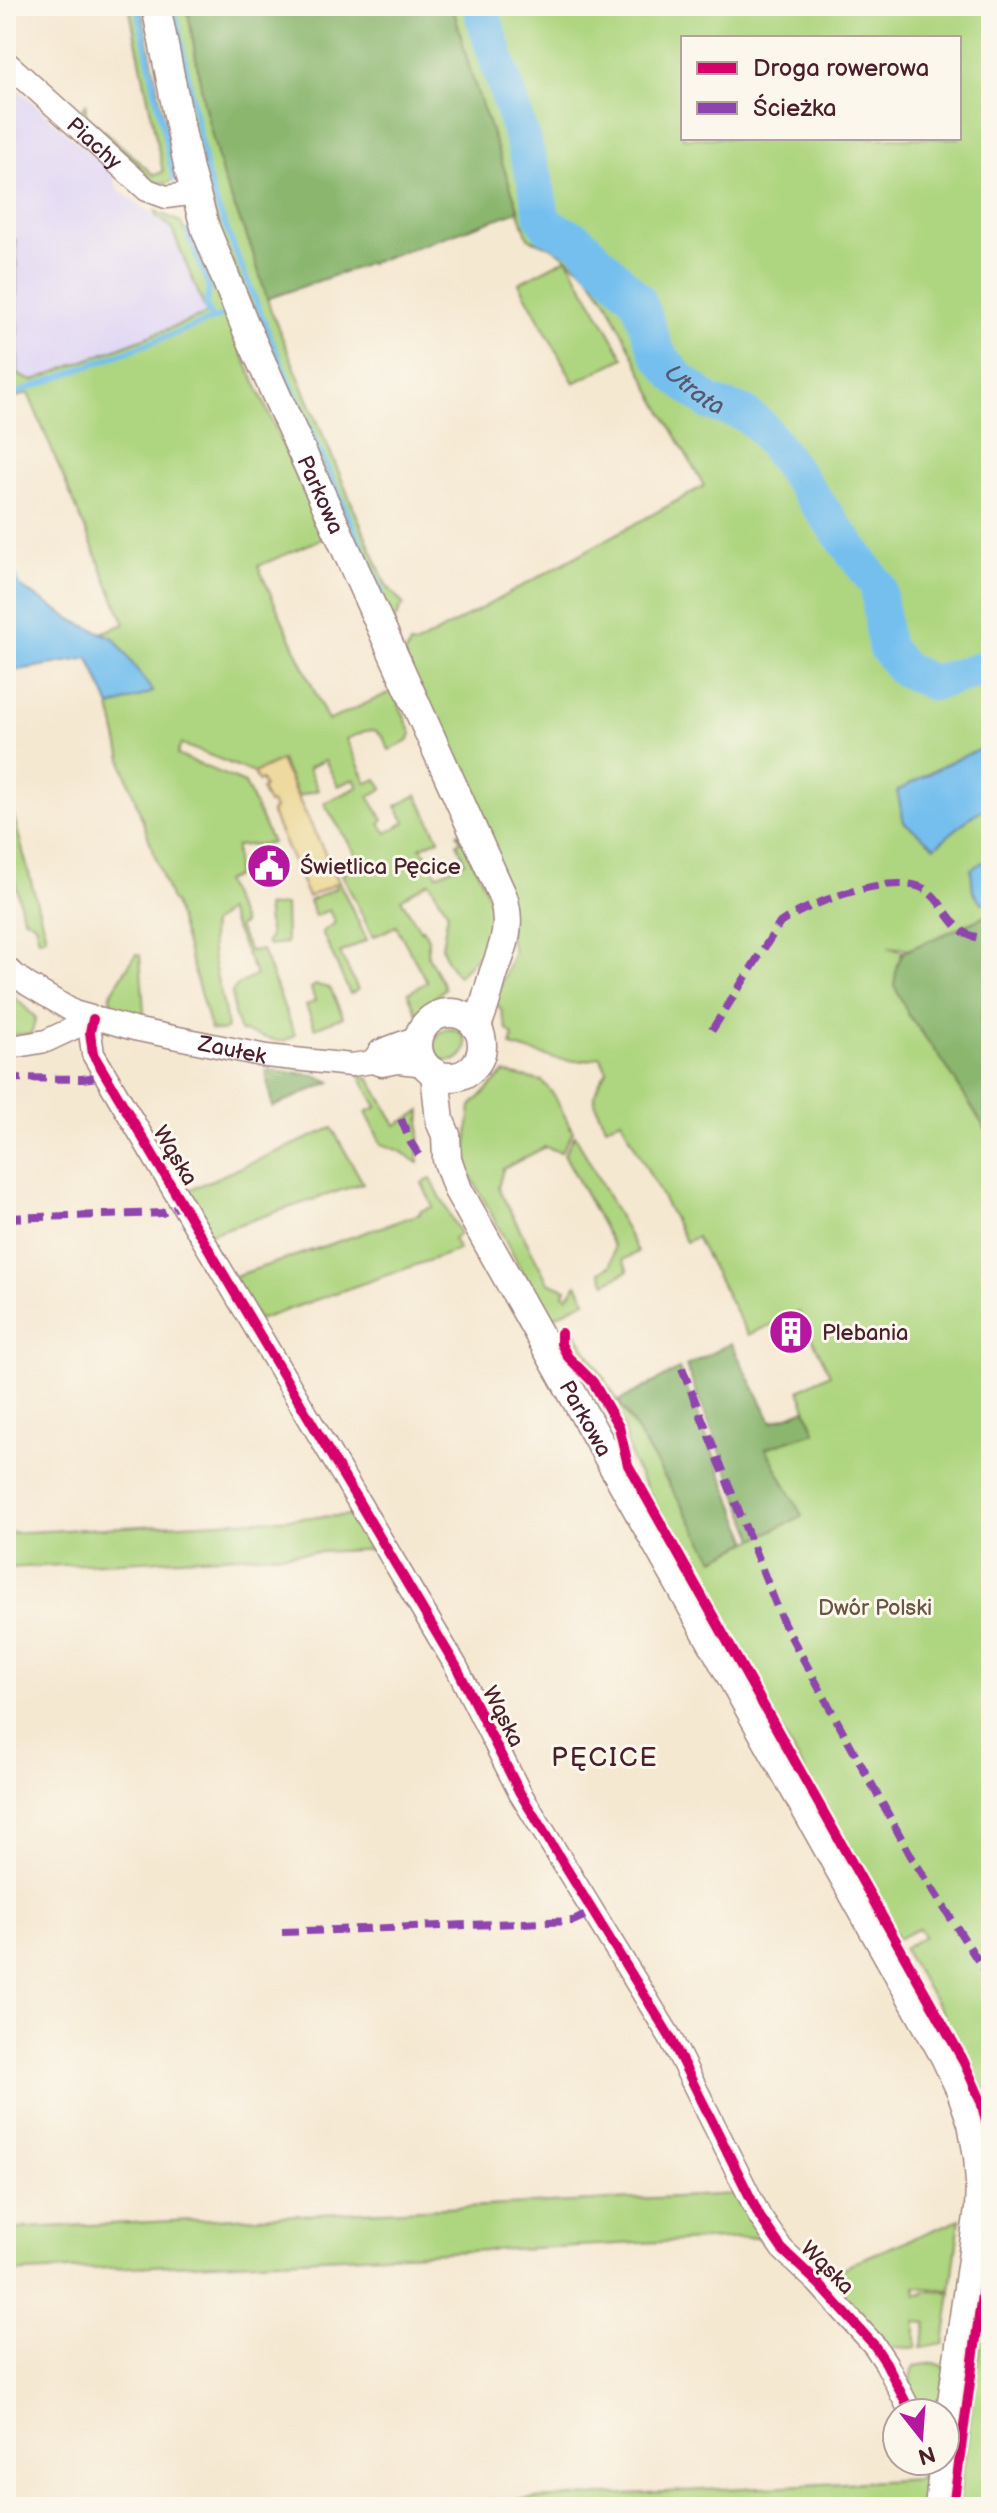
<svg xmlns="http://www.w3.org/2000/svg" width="997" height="2513" font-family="'Balsamiq Sans',sans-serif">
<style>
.built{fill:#dfd5f5}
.green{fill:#aed57f;stroke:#7c7a55;stroke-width:2;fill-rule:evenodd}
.forest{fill:#8ab66e;stroke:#6a6a4c;stroke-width:2}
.sand{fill:#eeda9e;stroke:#9c7c64;stroke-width:2}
.water{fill:#74bfee;stroke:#5f6f8c;stroke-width:2}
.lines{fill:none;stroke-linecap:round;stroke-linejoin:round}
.stream{stroke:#74bfee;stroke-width:6}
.river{stroke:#74bfee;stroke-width:36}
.minor-casing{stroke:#a0847e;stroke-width:25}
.tertiary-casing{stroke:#a0847e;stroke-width:31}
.minor{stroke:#fff;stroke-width:22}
.tertiary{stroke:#fff;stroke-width:28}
.quiet{stroke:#8e44ad;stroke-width:8;stroke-dasharray:16 8;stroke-linecap:butt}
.cycleway-casing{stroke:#fbf7ec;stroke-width:15}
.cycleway{stroke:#d6006c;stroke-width:10}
.labels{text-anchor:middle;stroke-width:6;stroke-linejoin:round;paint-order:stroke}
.street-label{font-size:22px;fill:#4a1f2b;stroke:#fbf7ec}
.poi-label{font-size:22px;fill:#4a1f2b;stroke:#fbf7ec;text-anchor:start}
.park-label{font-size:22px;fill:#685644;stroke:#fbf7ec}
.water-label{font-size:24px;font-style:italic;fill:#59576f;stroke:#fbf7ec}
.quarter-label{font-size:26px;letter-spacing:2px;fill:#4a1f2b;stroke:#fbf7ec}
</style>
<rect width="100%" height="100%" fill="#fbf7ec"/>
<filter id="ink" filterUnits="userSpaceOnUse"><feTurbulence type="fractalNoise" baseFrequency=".0125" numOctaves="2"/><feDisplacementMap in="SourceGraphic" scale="16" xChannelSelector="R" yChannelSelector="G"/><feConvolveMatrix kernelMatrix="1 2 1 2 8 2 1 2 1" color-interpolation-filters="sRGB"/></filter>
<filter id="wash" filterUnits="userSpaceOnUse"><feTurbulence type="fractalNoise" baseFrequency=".006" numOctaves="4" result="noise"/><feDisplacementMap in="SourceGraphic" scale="32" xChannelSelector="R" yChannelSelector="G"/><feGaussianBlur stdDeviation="1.8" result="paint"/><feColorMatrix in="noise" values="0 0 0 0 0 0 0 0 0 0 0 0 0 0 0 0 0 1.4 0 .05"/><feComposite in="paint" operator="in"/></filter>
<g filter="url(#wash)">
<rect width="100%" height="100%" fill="#f5e8d1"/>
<polygon class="built" points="6,70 13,76 13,85 114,176 117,189 171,227 208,314 32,381 18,376 16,240 6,240"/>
<g class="green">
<polygon points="129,6 141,6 176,178 167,183 155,182 80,112 86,104 86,115 154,175 163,172"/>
<polygon points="166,6 187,6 204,104 225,182 251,247 271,311 386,585 404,605 399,610 398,616 389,620 218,229 198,160"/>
<path d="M 449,6 L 991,6 L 991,914 L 910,949 L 888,947 L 903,952 L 897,966 L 908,1014 L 944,1062 L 991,1138 L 991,2119 C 975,2057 935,2003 903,1949 L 924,1936 L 919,1928 L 898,1939 L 632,1462 L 623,1426 L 613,1409 L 618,1406 L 611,1393 L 605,1396 L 596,1378 L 573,1356 L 566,1344 L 569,1338 L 576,1333 L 715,1559 L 802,1516 L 765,1448 L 815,1432 L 799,1390 L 830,1374 L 799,1312 L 748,1335 L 696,1237 L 686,1242 L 621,1120 L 606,1127 C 593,1103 589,1095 607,1071 L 600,1056 C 573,1069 540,1053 511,1046 L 513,1035 L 507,1030 L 500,1007 L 494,1004 L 514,951 L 405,655 L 410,644 L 415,645 L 704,486 L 653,395 L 607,301 L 587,273 L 555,249 L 528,238 L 472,77 L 455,15 ZM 683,38 L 959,38 L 959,138 L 683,138 Z"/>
<path d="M 155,211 L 180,222 L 191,241 L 195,240 L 227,319 L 324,538 L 258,566 L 328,721 L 393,691 L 412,734 L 407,742 L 389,750 L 383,737 L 375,730 L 365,731 L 346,739 L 367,783 L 377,779 L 383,788 L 369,797 L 383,820 L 380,824 L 387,833 L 405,822 L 396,806 L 417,795 L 439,839 L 419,848 L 422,848 L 437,875 L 465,862 L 457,843 L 461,840 L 457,834 L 459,833 C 472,863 504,908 487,942 C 481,955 468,965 458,976 L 447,961 L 442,947 L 448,912 L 429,882 L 401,899 L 421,931 L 423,929 L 428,939 L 428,956 L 445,988 L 417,1014 L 408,993 L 427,982 L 396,926 L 373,937 L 342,874 L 361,863 L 324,803 L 358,787 L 354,779 L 338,786 L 325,760 L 308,768 L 318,790 L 298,796 L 281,760 L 254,773 L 181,744 L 177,755 L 245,783 L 272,843 L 236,846 L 236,876 L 224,881 L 243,924 L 238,927 L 249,951 L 262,950 L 295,1035 L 285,1041 L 278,1041 L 240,1031 L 234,1014 L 232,992 L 238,985 L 256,975 L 227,911 L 212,924 C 207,959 224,993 227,1028 L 222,1031 L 211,1030 L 174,903 L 170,898 L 124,768 L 110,707 L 152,692 L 101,633 L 125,624 L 28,393 L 6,401 L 6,240 L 16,240 L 18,375 L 32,381 L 207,314 L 171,227 L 156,216 Z"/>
<polygon points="567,258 624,358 574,383 519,283"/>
<polygon points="6,788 46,937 39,939 35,924 23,917 6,840"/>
<polygon points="339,882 367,940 340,953 358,990 350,994 322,932 335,923 329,910 315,916 309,901 336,888 335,884"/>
<polygon points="285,905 286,943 267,945 267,940 270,939 266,907"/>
<polygon points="136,954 140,955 144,1012 139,1018 112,1010 110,995"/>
<polygon points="316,985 330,988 343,1017 315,1028 306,1006 315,1001 311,988"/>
<polygon points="6,989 36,1018 31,1034 6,1035"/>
<circle cx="450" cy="1045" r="16"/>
<polygon points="504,1073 542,1081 554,1095 573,1132 561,1152 545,1147 503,1169 498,1188 548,1282 566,1289 563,1294 567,1297 577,1284 586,1300 548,1320 465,1165 471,1106"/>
<polygon points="359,1074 370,1079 396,1125 421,1111 418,1163 400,1151 381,1144 366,1112 377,1107"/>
<polygon points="332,1128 363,1183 210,1234 182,1193"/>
<polygon points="575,1135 638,1252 623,1260 628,1271 606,1283 600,1272 611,1265 614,1247 564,1154"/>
<polygon points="431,1179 460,1234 453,1239 459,1250 258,1320 232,1277 420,1214 420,1211 433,1207 422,1183"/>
<polygon points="355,1515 378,1549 6,1568 6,1533"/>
<polygon points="738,2194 766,2237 6,2273 6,2229"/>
<polygon points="960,2219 951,2290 916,2287 917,2295 924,2294 925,2291 951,2292 944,2344 921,2348 927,2323 916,2322 916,2348 889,2347 822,2280 854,2262"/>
<polygon points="991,2261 991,2507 958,2507 962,2476"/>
<path d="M 935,2363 L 945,2367 L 941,2413 L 923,2413 C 914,2397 905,2384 914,2366 Z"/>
<polygon points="920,2461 932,2461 929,2507 373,2507 920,2479"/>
</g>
<g class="forest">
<polygon points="187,6 449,6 455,15 472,77 519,211 267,299 251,247 224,182 204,104"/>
<polygon points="991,914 991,1138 944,1063 908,1014 894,985 897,966 903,952"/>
<polygon points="266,1070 314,1075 331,1082 272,1107"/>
<polygon points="731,1343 772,1422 806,1409 815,1432 766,1448 802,1516 755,1539 686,1366"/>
<polygon points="679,1369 749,1542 714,1559 619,1401"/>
</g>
<polygon class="sand" points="280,761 339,882 308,897 271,812 274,809 271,803 268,804 261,789 264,787 261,780 258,781 254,773"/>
<g class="water">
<polygon points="21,587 76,622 114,638 153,692 110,707 89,658 6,672 6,590"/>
<polygon points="989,732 991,805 973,815 935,847 904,822 897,791 952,761 981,749"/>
<polygon points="983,862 991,862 991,902 982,903 973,892 971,869"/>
</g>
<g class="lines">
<g class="stream">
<polyline points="137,6 174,179"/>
<polyline points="174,6 206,169 214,198 275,349 382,592"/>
<polyline points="188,232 191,243"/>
<polyline points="194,249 209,287 206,305 212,319"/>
<polyline points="6,397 224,315"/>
<polyline points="14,575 18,587"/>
</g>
<path class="river" id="s1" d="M 480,6 L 535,180 L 542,216 L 548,226 L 579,241 L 638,300 L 657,352 L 676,376 L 710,403 L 743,413 L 761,426 L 878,586 L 885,646 L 903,669 L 933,683 L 991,667"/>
</g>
</g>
<g filter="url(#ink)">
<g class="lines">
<g class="minor-casing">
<g id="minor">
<path id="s2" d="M 6,62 L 147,190 L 166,197 L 195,193"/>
<path id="s3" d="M 6,968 L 27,984 L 74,1012 L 134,1029 L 266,1056 L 351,1065 L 372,1062 L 382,1065 L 398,1062 L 426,1065"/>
<polyline points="93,1019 90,1032 93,1054 456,1666 520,1793 670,2037 760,2217 782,2249 818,2283 874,2345 886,2363 911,2413"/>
<polyline points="6,1048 46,1041 93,1019"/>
<polyline points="372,1062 380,1051 420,1036"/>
</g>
</g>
<g class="tertiary-casing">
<g id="tertiary">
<path id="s4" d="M 156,6 L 189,170 L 206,230 L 246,328 L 503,897 C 512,926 504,945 494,972 C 488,991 485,1009 476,1027"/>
<circle cx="450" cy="1045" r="32"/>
<path id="s5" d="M 435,1073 L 440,1121 L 446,1135 L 447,1159 L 458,1190 L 945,2057 L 961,2091 L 972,2123 L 978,2156 L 980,2183 L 979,2209 L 945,2452"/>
<polyline points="939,2507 944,2461"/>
</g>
</g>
<use href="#minor" class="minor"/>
<use href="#tertiary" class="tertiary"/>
<g class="quiet">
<path d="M 712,1030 L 780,923 C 807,903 903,867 930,893 C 943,904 952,926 967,934 C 974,938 984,938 991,940"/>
<polyline points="6,1078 82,1079 105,1076"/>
<polyline points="401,1119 411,1143 422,1159"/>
<polyline points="6,1218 162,1213 182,1205"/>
<polyline points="682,1368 783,1622 911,1856 991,1981"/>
<polyline points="282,1932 573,1921 592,1912"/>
</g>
<g class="cycleway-casing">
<g id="cycleway">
<polyline points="93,1019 90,1032 93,1054 456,1666 520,1793 670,2037 760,2217 782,2249 818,2283 874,2345 886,2363 911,2413"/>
<polyline points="561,1333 561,1344 568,1357 593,1382 619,1427 628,1465 963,2060 981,2101 991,2142"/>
<polyline points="953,2507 991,2228"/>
</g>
</g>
<use href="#cycleway" class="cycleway"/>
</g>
</g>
<defs>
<g id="civic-disc" transform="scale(2.3)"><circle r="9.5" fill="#b5179e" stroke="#fbf7ec"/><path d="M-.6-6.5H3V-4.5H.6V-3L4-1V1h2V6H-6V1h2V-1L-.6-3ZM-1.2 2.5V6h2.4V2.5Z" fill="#fff"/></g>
<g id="building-disc" transform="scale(2.3)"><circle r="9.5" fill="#b5179e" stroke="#fbf7ec"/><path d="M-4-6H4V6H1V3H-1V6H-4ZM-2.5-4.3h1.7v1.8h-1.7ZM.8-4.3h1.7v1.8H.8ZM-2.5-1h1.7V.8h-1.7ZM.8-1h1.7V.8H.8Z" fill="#fff"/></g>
</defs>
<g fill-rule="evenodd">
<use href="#civic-disc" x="269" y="866"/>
<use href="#building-disc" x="791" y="1332"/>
</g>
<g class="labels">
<g class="street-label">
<text dy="8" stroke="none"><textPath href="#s2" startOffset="120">Piachy</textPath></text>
<text dy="8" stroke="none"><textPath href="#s4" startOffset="518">Parkowa</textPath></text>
<text dy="8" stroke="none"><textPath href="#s3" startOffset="244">Zaułek</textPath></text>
<text transform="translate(176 1155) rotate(59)" y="8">Wąska</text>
<text dy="8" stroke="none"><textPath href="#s5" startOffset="382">Parkowa</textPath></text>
<text transform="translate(504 1716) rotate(63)" y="8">Wąska</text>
<text transform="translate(828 2267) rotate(45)" y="8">Wąska</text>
</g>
<g class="poi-label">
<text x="300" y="874">Świetlica Pęcice</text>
<text x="822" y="1340">Plebania</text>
</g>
<g class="park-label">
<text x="875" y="1615">Dwór Polski</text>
</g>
<g class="water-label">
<text dy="8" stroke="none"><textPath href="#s1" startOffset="458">Utrata</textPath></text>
</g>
<g class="quarter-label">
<text x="605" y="1766">PĘCICE</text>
</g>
</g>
<rect width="997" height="2513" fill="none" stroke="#fbf7ec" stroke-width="32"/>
<rect x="681" y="36" width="280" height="104" fill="#fbf7ec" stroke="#b4a19f" stroke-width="2"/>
<rect x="697" y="62" width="40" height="12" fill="#d6006c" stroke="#b4a19f" stroke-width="2"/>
<text x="753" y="76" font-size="24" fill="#4a1f2b">Droga rowerowa</text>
<rect x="697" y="102" width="40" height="12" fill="#8e44ad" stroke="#b4a19f" stroke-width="2"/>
<text x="753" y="116" font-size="24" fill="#4a1f2b">Ścieżka</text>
<g transform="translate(921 2437) rotate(163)"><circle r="38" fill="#fbf7ec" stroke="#b4a19f" stroke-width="2"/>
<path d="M0-6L14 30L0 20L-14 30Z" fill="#b5179e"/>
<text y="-12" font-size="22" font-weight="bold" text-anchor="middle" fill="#4a1f2b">N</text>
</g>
</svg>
